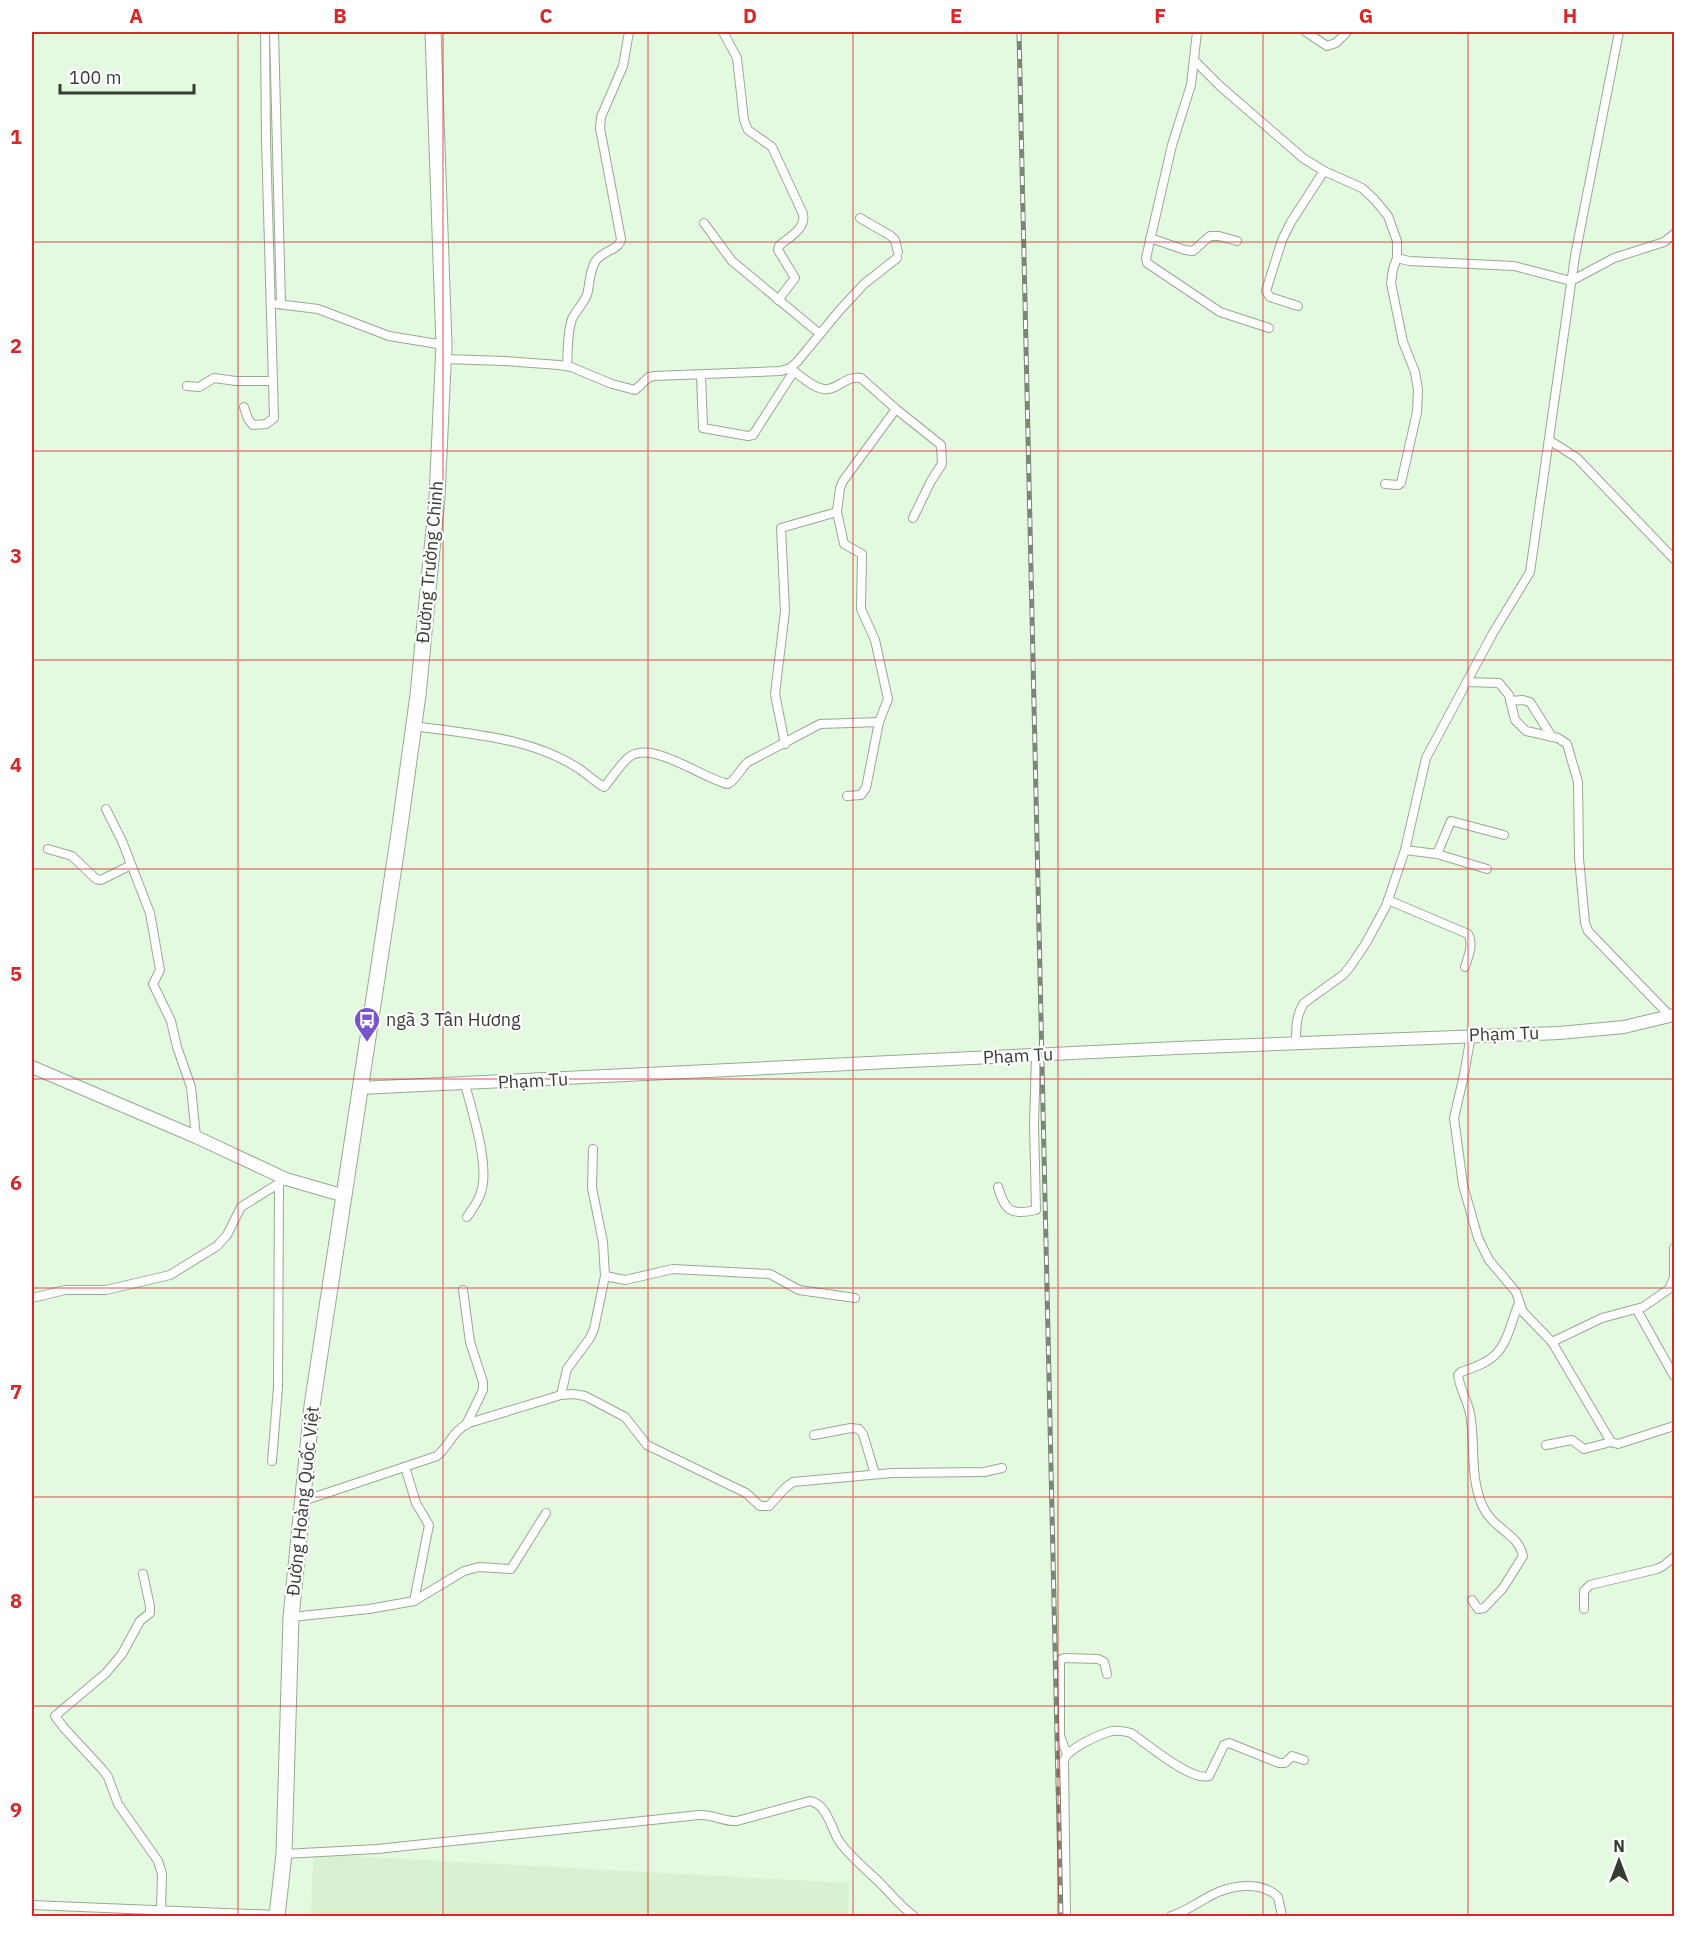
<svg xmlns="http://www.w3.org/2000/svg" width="1706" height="1948" font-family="'IBM Plex Sans',sans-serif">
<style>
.built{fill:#d7f1d1}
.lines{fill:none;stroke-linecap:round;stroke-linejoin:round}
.street-casing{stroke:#96aa91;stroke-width:10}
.secondary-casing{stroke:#96aa91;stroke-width:14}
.highway-casing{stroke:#96aa91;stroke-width:17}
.street{stroke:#fff;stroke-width:8}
.secondary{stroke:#fff;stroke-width:12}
.highway{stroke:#fff;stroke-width:15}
.rail-casing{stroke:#7a8777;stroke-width:5}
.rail{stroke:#fff;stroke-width:3;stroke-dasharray:9;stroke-linecap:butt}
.grid{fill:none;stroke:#d62828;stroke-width:1.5;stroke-opacity:0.55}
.labels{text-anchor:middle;stroke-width:4.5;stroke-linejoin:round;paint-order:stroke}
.street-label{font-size:18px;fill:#353d33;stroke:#fff}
.poi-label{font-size:18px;fill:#353d33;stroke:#fff;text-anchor:start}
.neatline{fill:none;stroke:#d62828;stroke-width:2}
.grid-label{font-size:20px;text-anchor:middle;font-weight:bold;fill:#d62828}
</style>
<rect width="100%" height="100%" fill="#e4fae0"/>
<polygon class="built" points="313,1854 849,1883 848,1916 311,1916"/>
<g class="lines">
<g class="street-casing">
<g id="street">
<polyline points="274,32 281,304"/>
<path d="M 723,32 L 737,58 L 744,120 L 748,130 L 772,147 L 803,214 C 806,229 790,236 779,246 L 778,250 L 795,278 L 778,300"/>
<polyline points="1197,32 1191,85 1172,145 1146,258 1147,263 1220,312 1269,328"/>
<polyline points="1306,32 1327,46 1336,43 1347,32"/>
<polyline points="1195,61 1220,86 1303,158 1324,171 1362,188 1374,199 1388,216 1397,241 1397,258 1409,261 1514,266 1571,281 1614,258 1664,242 1674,234"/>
<polyline points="860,218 891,236 895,240 898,252"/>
<polyline points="704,223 732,261 820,334"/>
<polyline points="1150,238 1185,250 1193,251 1210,236 1219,236 1237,241"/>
<polyline points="277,304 318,309 389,336 444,345"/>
<polyline points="1298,306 1270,297 1266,291 1282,240 1291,222 1324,171"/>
<polyline points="444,359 505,361 559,365 571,367 612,384 635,390 649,377 654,376 781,371 790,368 797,362 839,311 864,284 897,258"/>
<path d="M 567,366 C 568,352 567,333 572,319 C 576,311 583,304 587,295 C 590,284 589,273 595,262 C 602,250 619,251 621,239 L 600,128 L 601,117 L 623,66 L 629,32"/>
<path d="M 790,368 C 799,375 813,388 824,389 C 838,391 845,375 861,378 L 896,409 L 941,445 L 942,464 L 931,481 L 913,518"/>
<polyline points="701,375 703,428 748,436 753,435 794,371"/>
<polyline points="187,386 199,387 214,378 236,381 272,381"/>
<polyline points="244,407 248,419 253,425 266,424 274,418 266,141 265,32"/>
<polyline points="1549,440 1577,458 1674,559"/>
<polyline points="1385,484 1398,485 1401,483 1417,412 1418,390 1415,372 1403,342 1391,283 1393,269 1397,258"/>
<polyline points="1467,682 1499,683 1509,695 1515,720 1526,731 1558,738 1567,744 1578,782 1579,858 1585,923 1588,931 1670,1016"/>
<polyline points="1510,701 1523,700 1530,702 1552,737"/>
<path d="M 414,726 C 470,734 529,737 578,768 C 587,774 595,782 604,787 C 612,778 619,766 628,758 C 650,738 703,779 728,784 C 736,780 741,768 748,762 L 820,724 L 879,722"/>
<polyline points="785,744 775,694 785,611 781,528 837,512"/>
<polyline points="847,796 861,795 866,788 879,722 888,699 875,640 861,609 862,554 844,544 837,512 840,488 843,481 896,409"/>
<polyline points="106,809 122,841 150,913 160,970 153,984 171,1021 177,1047 191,1087 196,1137"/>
<polyline points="48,849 72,856 96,879 101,880 131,865"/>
<polyline points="1405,850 1437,854 1487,869"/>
<polyline points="1437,854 1451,821 1504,835"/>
<path d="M 1388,900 L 1468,934 C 1474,944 1468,957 1465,967"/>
<polyline points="1471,1035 1464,1075 1454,1118 1463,1185 1478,1238 1489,1260 1516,1292 1523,1312 1552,1342 1611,1442 1618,1444 1674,1426"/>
<path d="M 1296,1042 C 1296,1028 1296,1015 1304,1003 L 1343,975 L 1350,967 L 1366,943 L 1386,906 L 1405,850 L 1426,758 L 1493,633 L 1530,572 L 1575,256 L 1619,32"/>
<path d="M 465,1084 C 472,1112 490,1165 481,1192 C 479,1201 472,1209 467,1217"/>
<path d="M 998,1187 C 1005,1210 1010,1216 1036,1210 L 1034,1124 L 1036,1056"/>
<polyline points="605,1276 625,1280 673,1269 770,1274 799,1290 855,1298"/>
<polyline points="463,1290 470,1342 483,1382 483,1390 466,1425"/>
<polyline points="32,1298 65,1290 106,1290 170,1275 217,1246 227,1235 241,1207 286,1179"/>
<polyline points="1637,1310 1674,1376"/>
<polyline points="1552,1342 1602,1318 1643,1307 1669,1289 1674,1278 1674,1248"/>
<polyline points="561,1395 567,1369 590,1338 594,1329 605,1276 603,1242 592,1188 593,1149"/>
<polyline points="814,1435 851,1428 859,1429 863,1434 875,1474"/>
<polyline points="1546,1445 1572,1440 1584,1449 1611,1442"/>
<polyline points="272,1461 278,1387 279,1184"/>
<polyline points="405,1467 416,1503 429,1525 414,1601"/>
<path d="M 303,1501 L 437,1456 C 450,1445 453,1430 469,1423 L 561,1395 L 573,1394 L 585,1396 L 625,1417 L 647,1445 L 746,1493 L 760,1506 L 769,1506 L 785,1488 L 793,1482 L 892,1473 L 984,1472 L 1002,1468"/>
<polyline points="143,1574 150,1606 150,1613 140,1621 122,1654 106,1673 55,1716 64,1728 102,1769 108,1777 118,1804 158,1861 162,1874 161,1911"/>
<path d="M 1472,1600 L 1478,1609 L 1484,1608 L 1503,1588 L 1523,1556 C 1518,1533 1494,1530 1483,1507 C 1470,1479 1475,1449 1471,1420 C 1470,1404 1460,1391 1458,1375 L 1461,1372 C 1472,1368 1486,1364 1495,1355 C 1508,1343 1512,1319 1519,1303"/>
<polyline points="1584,1609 1584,1591 1590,1585 1657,1569 1663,1566 1674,1557"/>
<polyline points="291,1617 369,1609 414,1601 464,1571 479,1567 511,1569 546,1513"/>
<polyline points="1067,1754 1060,1736 1060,1660 1065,1658 1098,1659 1104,1662 1107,1674"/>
<path d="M 284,1854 L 377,1849 L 699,1815 C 713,1814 724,1822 737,1821 L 810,1801 C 827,1804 831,1828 839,1841 C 850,1857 867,1870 881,1884 C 892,1895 901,1907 914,1916"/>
<polyline points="32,1905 277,1915"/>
<path d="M 1066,1916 L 1064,1761 C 1066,1749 1100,1734 1112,1731 C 1119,1730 1125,1731 1131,1733 C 1147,1744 1192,1782 1209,1776 L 1224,1745 L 1229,1743 L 1279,1763 L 1285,1763 L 1292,1756 L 1304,1760"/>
<path d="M 1171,1916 C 1185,1912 1197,1903 1210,1896 C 1230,1885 1261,1880 1278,1897 L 1282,1916"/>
</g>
</g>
<g class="secondary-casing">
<g id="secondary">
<polyline points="32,1067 196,1137 286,1179 345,1196"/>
<polyline points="360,1088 1176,1048 1559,1033 1624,1027 1674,1015"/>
</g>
</g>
<g class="highway-casing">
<polyline id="highway" points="277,1916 284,1854 291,1617 312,1406 398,840 418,695 437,497 444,345 433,32"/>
</g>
<use href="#street" class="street"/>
<use href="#secondary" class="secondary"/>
<use href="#highway" class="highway"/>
<g class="rail-casing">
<polyline id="rail" points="1019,32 1061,1916"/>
</g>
<use href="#rail" class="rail"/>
</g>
<path class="grid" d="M 238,32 L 238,1916M 443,32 L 443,1916M 648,32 L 648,1916M 853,32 L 853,1916M 1058,32 L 1058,1916M 1263,32 L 1263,1916M 1468,32 L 1468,1916M 32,242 L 1674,242M 32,451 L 1674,451M 32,660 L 1674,660M 32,869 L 1674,869M 32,1079 L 1674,1079M 32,1288 L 1674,1288M 32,1497 L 1674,1497M 32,1706 L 1674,1706"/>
<defs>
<g id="bus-pin" transform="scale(1.35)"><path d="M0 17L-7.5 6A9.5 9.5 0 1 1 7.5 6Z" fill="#7655cf" stroke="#fff"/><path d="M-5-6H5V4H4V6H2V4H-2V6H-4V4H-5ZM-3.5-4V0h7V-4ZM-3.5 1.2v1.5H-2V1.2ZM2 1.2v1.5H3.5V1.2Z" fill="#fff"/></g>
</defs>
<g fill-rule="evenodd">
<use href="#bus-pin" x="367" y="1020"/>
</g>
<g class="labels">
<g class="street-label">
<text transform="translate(430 562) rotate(-85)" y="6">Đường Trường Chinh</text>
<text transform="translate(1504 1034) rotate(-2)" y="6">Phạm Tu</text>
<text transform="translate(1018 1056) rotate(-3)" y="6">Phạm Tu</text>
<text transform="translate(533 1081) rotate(-3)" y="6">Phạm Tu</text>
<text transform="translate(303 1501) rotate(-84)" y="6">Đường Hoàng Quốc Việt</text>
</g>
<g class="poi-label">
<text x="386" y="1026">ngã 3 Tân Hương</text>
</g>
</g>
<rect width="1706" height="1948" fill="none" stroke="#ffffff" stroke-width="66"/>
<g transform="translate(1619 1861)" stroke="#ffffff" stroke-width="4.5" paint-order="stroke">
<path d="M0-4.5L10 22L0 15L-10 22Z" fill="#353d33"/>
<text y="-9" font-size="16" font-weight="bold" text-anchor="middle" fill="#353d33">N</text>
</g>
<path d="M60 84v9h134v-9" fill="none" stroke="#353d33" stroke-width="3"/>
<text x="69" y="84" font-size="18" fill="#353d33" stroke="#ffffff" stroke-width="4.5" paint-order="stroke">100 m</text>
<rect x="33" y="33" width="1640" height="1882" class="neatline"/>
<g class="grid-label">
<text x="136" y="23">A</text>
<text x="340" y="23">B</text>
<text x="546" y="23">C</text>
<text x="750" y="23">D</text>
<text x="956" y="23">E</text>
<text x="1160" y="23">F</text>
<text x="1366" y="23">G</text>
<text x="1570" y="23">H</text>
<text x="16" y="144">1</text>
<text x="16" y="353">2</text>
<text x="16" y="563">3</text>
<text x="16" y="772">4</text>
<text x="16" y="981">5</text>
<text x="16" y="1190">6</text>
<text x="16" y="1399">7</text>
<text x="16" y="1608">8</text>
<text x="16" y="1817">9</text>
</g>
</svg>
